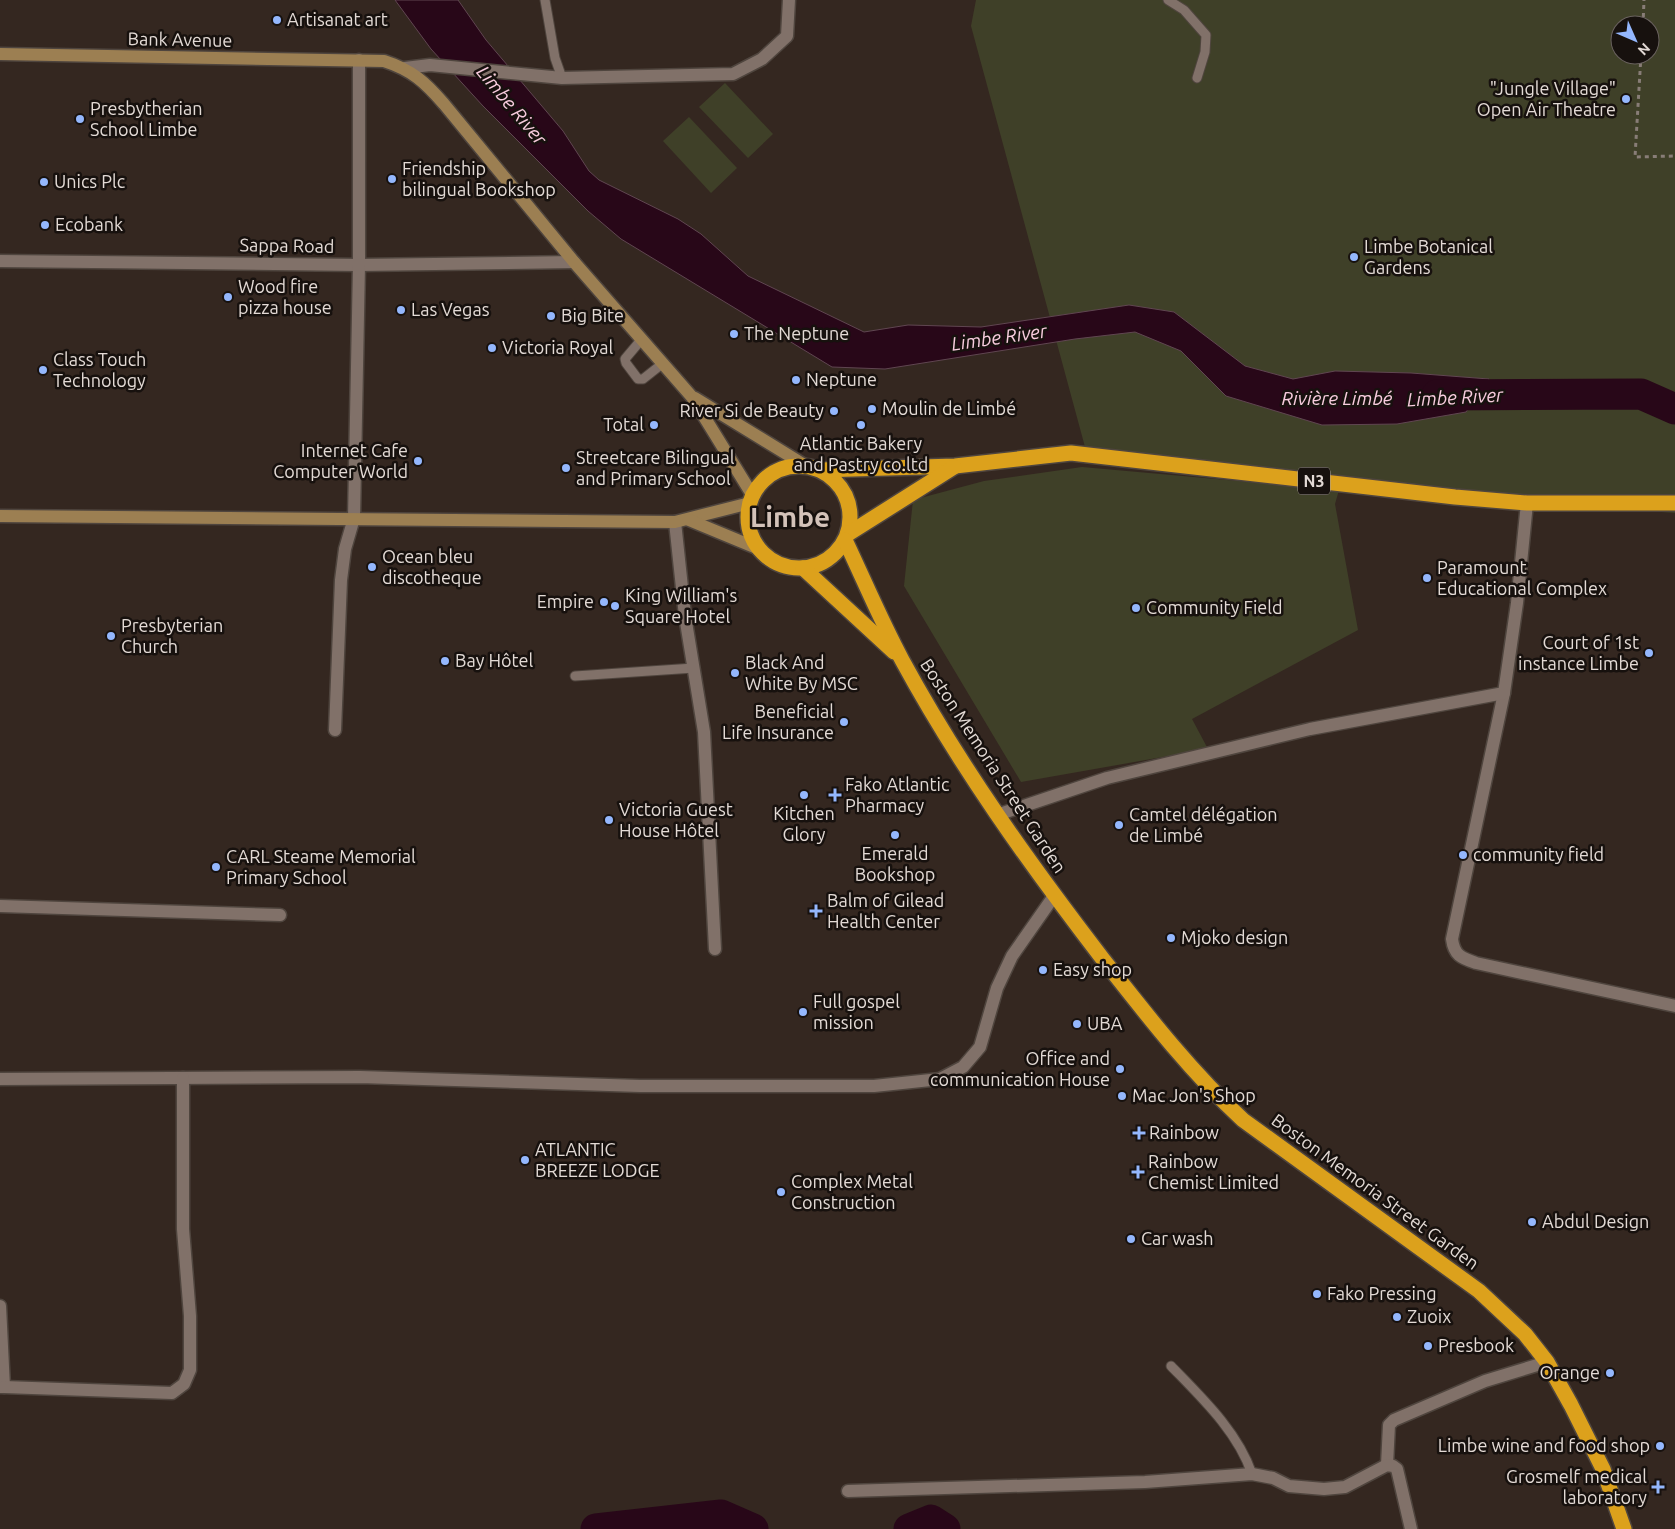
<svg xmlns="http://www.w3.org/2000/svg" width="1675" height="1529" font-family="Ubuntu,sans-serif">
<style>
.green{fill:#3f4028;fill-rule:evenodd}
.water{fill:#280718;stroke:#604651}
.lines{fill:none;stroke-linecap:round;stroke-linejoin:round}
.river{stroke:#280718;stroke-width:31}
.lane-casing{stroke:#4f453e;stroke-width:11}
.street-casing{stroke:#4f453e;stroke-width:15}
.secondary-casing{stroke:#4f453e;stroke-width:15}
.highway-casing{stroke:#4f453e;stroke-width:18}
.path{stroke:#887d77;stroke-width:3;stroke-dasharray:4 4;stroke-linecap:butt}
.lane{stroke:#817169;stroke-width:9}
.street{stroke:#817169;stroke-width:12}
.secondary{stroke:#9c7f52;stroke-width:12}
.highway{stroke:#dca11c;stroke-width:15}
.poi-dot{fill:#94b7fd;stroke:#17110e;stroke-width:2}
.labels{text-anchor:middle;stroke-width:5;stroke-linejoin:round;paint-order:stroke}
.shield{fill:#17110e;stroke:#a69e99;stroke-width:1}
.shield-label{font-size:16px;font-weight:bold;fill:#e3dad5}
.poi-label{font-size:18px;fill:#e3dad5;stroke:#17110e;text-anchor:start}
.street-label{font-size:18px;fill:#e3dad5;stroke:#17110e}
.water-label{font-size:19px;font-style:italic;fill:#f8ccde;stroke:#17110e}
.town-label{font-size:28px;font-weight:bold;fill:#d3c2b9;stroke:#17110e}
</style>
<rect width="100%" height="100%" fill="#342720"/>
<g class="green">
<path d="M 976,0 L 1675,0 L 1675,513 L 1455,497 L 1088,458 L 971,26 ZM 1620,25 L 1650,25 L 1650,55 L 1620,55 Z"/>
<polygon points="725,83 773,134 748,158 699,107"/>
<polygon points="689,117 737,168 711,193 663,141"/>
<polygon points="1082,467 1339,490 1335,504 1358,630 1192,719 1208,749 1021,782 904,586 913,500 984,481"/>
</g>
<polygon class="water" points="395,0 458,0 486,40 563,131 589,171 599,180 678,219 701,234 748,276 864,332 908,325 981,327 1129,305 1174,312 1245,366 1293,379 1335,371 1411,373 1489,379 1466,412 1397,424 1322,425 1226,396 1181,351 1135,332 1075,339 885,369 832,367 621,239 588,211 483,106 431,49"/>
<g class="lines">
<g class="river">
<polyline points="1437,395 1641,394 1675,409"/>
<polyline points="596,1529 721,1515 753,1529"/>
<polyline points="909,1529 931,1520 945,1529"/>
</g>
<g class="lane-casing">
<g id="lane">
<polyline points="545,0 555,58 562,78"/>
<polyline points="1168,0 1184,10 1206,35 1205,52 1197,78"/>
<polyline points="641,340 625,359 626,363 638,379 643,379 662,364"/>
<polyline points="575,676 694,668"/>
<path d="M 1171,1366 C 1202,1398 1238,1432 1252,1474"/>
</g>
</g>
<g class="street-casing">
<g id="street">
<polyline points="405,68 430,65 562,78 733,74 762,59 787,36 789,0"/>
<polyline points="0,261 359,265 574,262"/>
<polyline points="675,522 685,616 704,732 715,949"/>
<path d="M 1504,693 L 1452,939 C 1454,955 1461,958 1476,963 L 1675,1006"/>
<polyline points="335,730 341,580 345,549 354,518 359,265 359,60"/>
<polyline points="997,815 1107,778 1310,729 1504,693 1517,603 1527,503"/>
<polyline points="0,906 280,915"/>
<polyline points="0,1079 360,1077 640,1086 874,1086 940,1079 963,1067 980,1047 997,988 1012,956 1054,896"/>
<polyline points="0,1306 4,1387 0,1387"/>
<polyline points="4,1387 172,1393 184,1384 190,1370 190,1316 183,1229 183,1078"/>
<polyline points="1387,1465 1389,1425 1394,1420 1485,1381 1547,1362"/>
<polyline points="848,1491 1145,1482 1252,1474 1273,1478 1289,1486 1324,1489 1345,1487 1387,1465 1393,1466 1397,1469 1411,1529"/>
</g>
</g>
<g class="secondary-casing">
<g id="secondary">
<path d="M 0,54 L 384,61 C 412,70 425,82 444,104 L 574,262 L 692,397 L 753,496"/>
<polyline points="695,398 806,466"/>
<polyline points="0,516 675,522 750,503"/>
<polyline points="689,520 759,549"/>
</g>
</g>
<g class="highway-casing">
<g id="highway">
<circle cx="799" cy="517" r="51"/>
<polyline points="820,470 955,466 1071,453 1455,497 1527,503 1675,503"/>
<polyline points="848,534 954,467"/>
<path d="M 845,540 C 864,580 881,621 902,660 C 959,765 1029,863 1102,958 C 1146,1014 1190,1071 1243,1120 L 1479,1291 L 1525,1334 L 1547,1362 L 1571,1405 L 1603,1469 L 1624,1529"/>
<polyline points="803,568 894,652"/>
</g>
</g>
<g class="path">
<polyline points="1643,25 1644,0"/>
<polyline points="1641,55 1635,157 1675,156"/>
</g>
<use href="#lane" class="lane"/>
<use href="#street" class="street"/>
<use href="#secondary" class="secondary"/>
<use href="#highway" class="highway"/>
</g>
<g class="poi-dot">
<circle cx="277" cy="20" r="5"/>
<circle cx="1626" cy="99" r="5"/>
<circle cx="80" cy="119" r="5"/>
<circle cx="392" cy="179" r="5"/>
<circle cx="44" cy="182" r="5"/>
<circle cx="45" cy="225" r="5"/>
<circle cx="1354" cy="257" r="5"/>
<circle cx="228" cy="297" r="5"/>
<circle cx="401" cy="310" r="5"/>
<circle cx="551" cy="316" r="5"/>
<circle cx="734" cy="334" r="5"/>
<circle cx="492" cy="348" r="5"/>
<circle cx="43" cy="370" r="5"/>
<circle cx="796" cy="380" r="5"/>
<circle cx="872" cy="409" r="5"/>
<circle cx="834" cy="411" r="5"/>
<circle cx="654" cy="425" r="5"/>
<circle cx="861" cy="425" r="5"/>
<circle cx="418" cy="461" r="5"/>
<circle cx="566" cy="468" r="5"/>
<circle cx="372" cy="567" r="5"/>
<circle cx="1427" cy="578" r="5"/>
<circle cx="604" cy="602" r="5"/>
<circle cx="615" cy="606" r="5"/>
<circle cx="1136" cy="608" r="5"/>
<circle cx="111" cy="636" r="5"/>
<circle cx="1649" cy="653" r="5"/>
<circle cx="445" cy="661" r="5"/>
<circle cx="735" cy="673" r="5"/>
<circle cx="844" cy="722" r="5"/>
<circle cx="804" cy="795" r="5"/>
<path d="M832.5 787.5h5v5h5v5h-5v5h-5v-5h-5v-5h5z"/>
<circle cx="609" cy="820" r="5"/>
<circle cx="1119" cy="825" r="5"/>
<circle cx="895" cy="835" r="5"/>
<circle cx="1463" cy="855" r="5"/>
<circle cx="216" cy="867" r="5"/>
<path d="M813.5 903.5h5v5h5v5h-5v5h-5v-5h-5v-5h5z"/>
<circle cx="1171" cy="938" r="5"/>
<circle cx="1043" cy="970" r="5"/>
<circle cx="803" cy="1012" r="5"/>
<circle cx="1077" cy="1024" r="5"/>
<circle cx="1120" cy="1069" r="5"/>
<circle cx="1122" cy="1096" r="5"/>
<path d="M1136.5 1125.5h5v5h5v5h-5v5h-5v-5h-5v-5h5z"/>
<circle cx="525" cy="1160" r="5"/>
<path d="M1135.5 1164.5h5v5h5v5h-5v5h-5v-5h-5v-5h5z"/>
<circle cx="781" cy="1192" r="5"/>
<circle cx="1532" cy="1222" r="5"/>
<circle cx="1131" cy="1239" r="5"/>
<circle cx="1317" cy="1294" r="5"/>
<circle cx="1397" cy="1317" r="5"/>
<circle cx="1428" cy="1346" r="5"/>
<circle cx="1610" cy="1373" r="5"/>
<circle cx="1660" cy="1446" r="5"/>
<path d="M1655.5 1479.5h5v5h5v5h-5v5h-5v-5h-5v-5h5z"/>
</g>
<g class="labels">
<rect class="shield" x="1298" y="467.5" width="32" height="27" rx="4"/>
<g class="shield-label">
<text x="1314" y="487">N3</text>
</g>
<g class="poi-label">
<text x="287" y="26">Artisanat art</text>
<text x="1616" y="95" text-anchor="end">"Jungle Village"<tspan x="1616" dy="21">Open Air Theatre</tspan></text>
<text x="90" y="115">Presbytherian<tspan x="90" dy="21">School Limbe</tspan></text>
<text x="402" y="175">Friendship<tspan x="402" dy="21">bilingual Bookshop</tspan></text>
<text x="54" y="188">Unics Plc</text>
<text x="55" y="231">Ecobank</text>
<text x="1364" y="253">Limbe Botanical<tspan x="1364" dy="21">Gardens</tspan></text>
<text x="238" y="293">Wood fire<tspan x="238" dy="21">pizza house</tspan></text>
<text x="411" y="316">Las Vegas</text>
<text x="561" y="322">Big Bite</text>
<text x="744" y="340">The Neptune</text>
<text x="502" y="354">Victoria Royal</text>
<text x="53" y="366">Class Touch<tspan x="53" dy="21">Technology</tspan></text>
<text x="806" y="386">Neptune</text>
<text x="882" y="415">Moulin de Limbé</text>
<text x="824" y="417" text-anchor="end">River Si de Beauty</text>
<text x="644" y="431" text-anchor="end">Total</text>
<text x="861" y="450" text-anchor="middle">Atlantic Bakery<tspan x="861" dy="21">and Pastry co.ltd</tspan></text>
<text x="408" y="457" text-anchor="end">Internet Cafe<tspan x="408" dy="21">Computer World</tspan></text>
<text x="576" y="464">Streetcare Bilingual<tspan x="576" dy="21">and Primary School</tspan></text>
<text x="382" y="563">Ocean bleu<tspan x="382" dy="21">discotheque</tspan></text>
<text x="1437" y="574">Paramount<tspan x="1437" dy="21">Educational Complex</tspan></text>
<text x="625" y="602">King William's<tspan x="625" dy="21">Square Hotel</tspan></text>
<text x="594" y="608" text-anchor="end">Empire</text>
<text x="1146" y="614">Community Field</text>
<text x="121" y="632">Presbyterian<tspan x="121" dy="21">Church</tspan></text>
<text x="1639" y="649" text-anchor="end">Court of 1st<tspan x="1639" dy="21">instance Limbe</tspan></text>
<text x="455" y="667">Bay Hôtel</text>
<text x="745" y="669">Black And<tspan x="745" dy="21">White By MSC</tspan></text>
<text x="834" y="718" text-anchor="end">Beneficial<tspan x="834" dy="21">Life Insurance</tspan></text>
<text x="845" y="791">Fako Atlantic<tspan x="845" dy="21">Pharmacy</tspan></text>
<text x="619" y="816">Victoria Guest<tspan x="619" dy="21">House Hôtel</tspan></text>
<text x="804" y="820" text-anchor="middle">Kitchen<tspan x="804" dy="21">Glory</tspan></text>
<text x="1129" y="821">Camtel délégation<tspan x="1129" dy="21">de Limbé</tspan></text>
<text x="895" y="860" text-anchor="middle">Emerald<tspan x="895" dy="21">Bookshop</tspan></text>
<text x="1473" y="861">community field</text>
<text x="226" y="863">CARL Steame Memorial<tspan x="226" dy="21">Primary School</tspan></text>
<text x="827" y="907">Balm of Gilead<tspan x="827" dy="21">Health Center</tspan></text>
<text x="1181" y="944">Mjoko design</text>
<text x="1053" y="976">Easy shop</text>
<text x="813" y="1008">Full gospel<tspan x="813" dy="21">mission</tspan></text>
<text x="1087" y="1030">UBA</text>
<text x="1110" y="1065" text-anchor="end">Office and<tspan x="1110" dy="21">communication House</tspan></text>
<text x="1132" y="1102">Mac Jon's Shop</text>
<text x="1149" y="1139">Rainbow</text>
<text x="535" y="1156">ATLANTIC<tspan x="535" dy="21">BREEZE LODGE</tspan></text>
<text x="1148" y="1168">Rainbow<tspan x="1148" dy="21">Chemist Limited</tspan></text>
<text x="791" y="1188">Complex Metal<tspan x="791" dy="21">Construction</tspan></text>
<text x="1542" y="1228">Abdul Design</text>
<text x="1141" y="1245">Car wash</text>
<text x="1327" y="1300">Fako Pressing</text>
<text x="1407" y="1323">Zuoix</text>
<text x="1438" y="1352">Presbook</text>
<text x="1600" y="1379" text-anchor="end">Orange</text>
<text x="1650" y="1452" text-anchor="end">Limbe wine and food shop</text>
<text x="1647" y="1483" text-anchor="end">Grosmelf medical<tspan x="1647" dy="21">laboratory</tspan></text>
</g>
<g class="street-label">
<text transform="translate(180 40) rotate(1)" y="6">Bank Avenue</text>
<text transform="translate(287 246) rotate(1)" y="6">Sappa Road</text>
<text transform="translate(993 766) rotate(57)" y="6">Boston Memoria Street Garden</text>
<text transform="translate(1375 1192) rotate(36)" y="6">Boston Memoria Street Garden</text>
</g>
<g class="water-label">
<text transform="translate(512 105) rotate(50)" y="7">Limbe River</text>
<text transform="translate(999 337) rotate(-8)" y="7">Limbe River</text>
<text transform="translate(1455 397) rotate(-3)" y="7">Limbe River</text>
<text x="1337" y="405">Rivière Limbé</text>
</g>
<g class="town-label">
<text x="790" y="527">Limbe</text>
</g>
</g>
<g transform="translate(1635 40) rotate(135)"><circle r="24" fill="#17110e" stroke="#69615e"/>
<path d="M0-4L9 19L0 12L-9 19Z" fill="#94b7fd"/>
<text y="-8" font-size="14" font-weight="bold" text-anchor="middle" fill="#e3dad5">N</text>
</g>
</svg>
